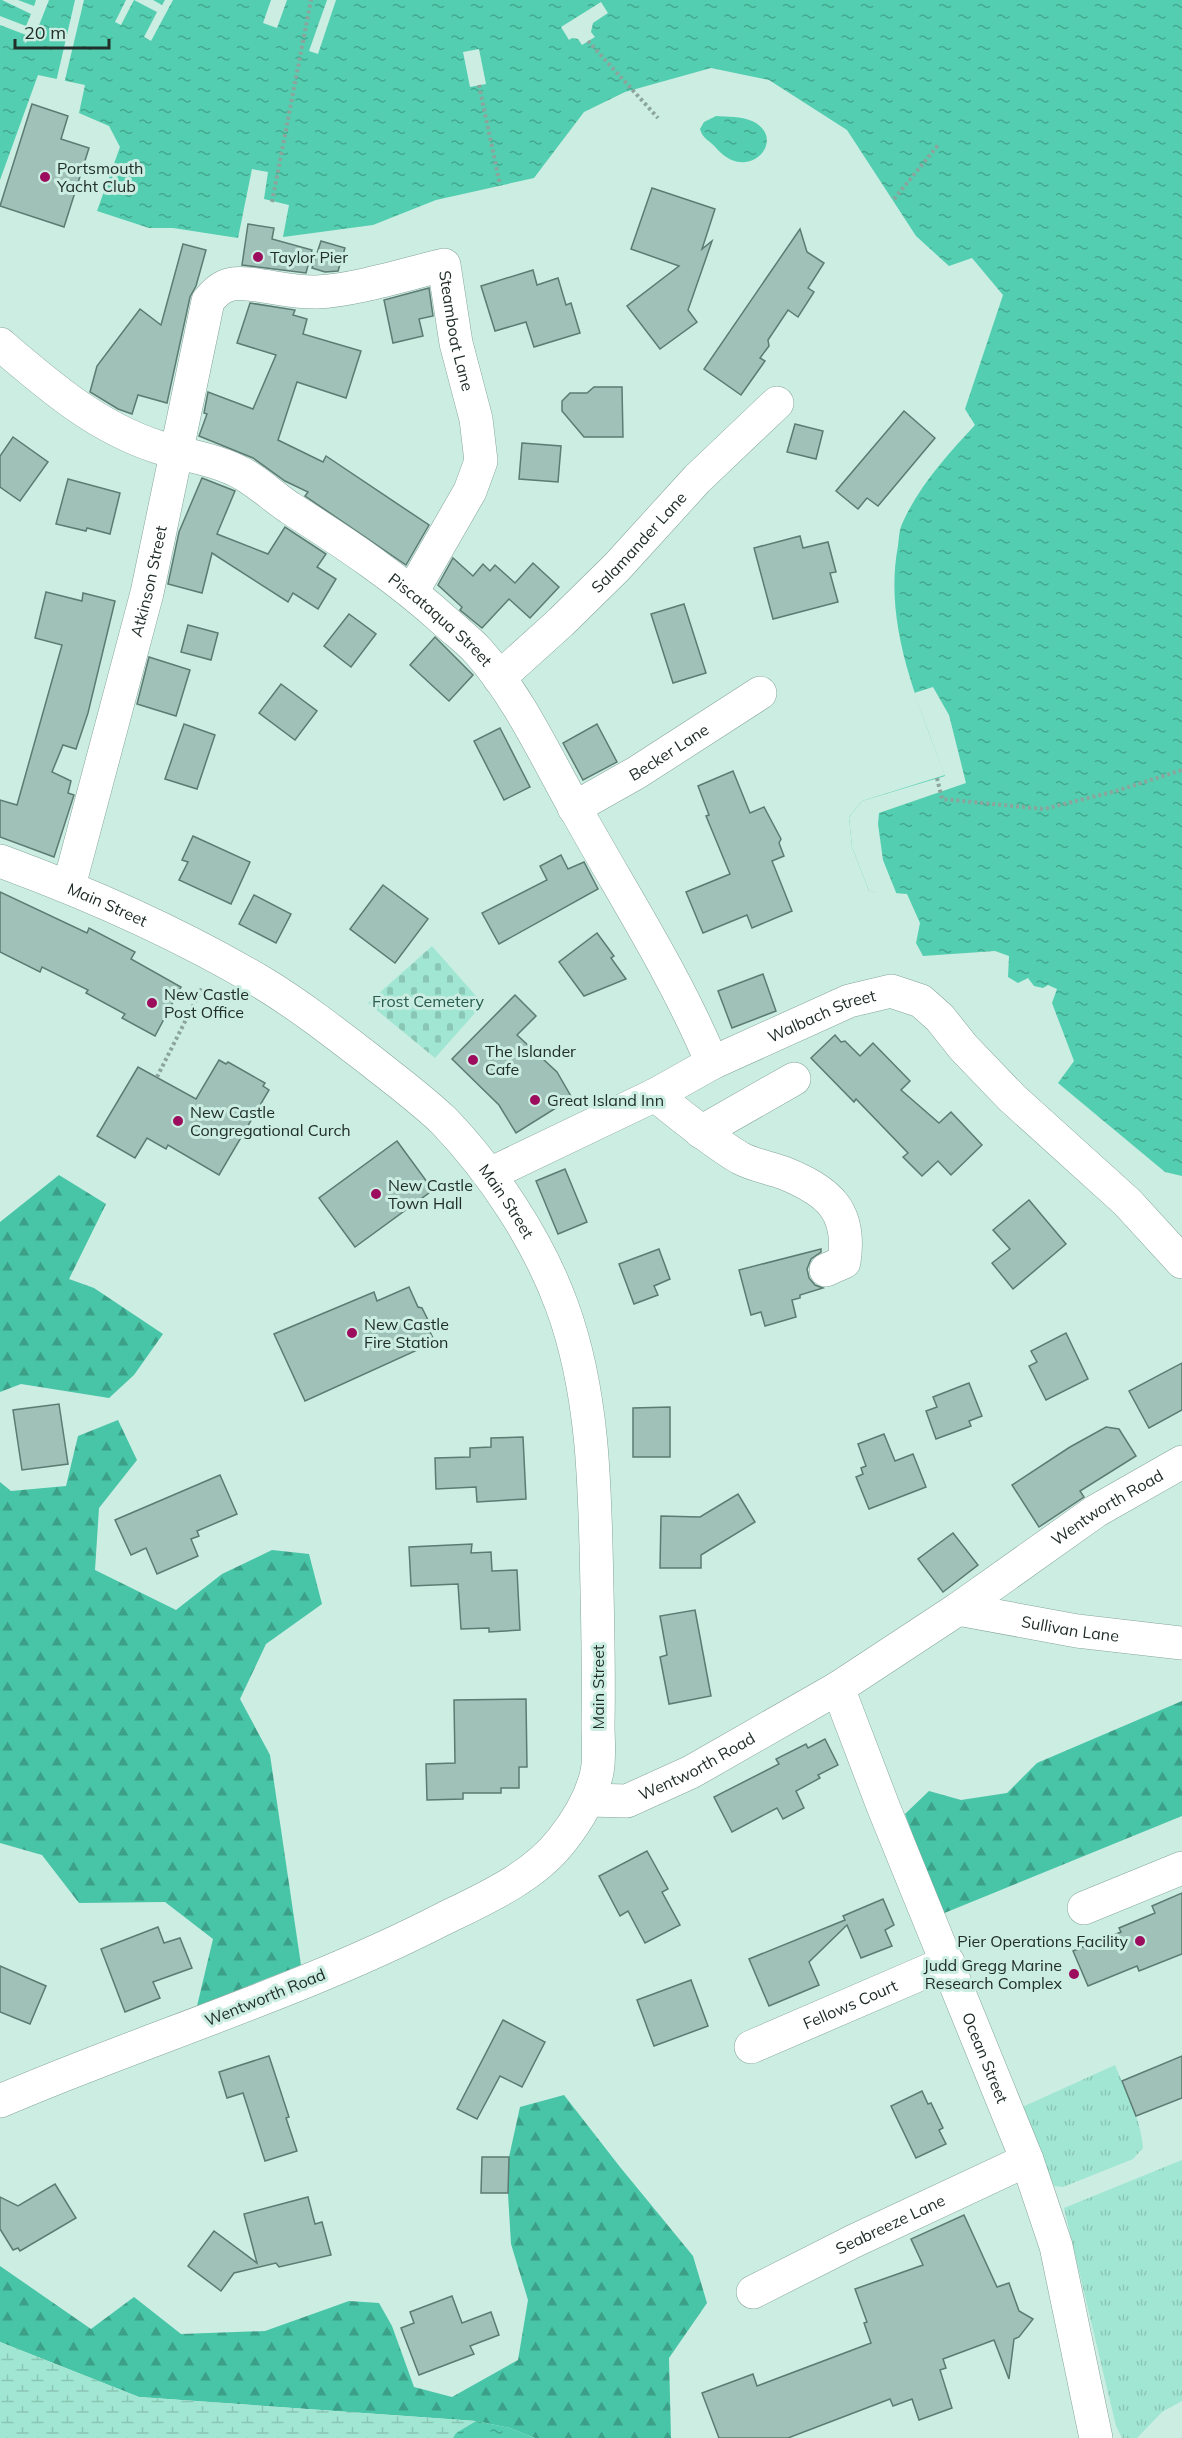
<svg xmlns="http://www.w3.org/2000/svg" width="1182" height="2438" font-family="Mulish,sans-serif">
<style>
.grass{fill:url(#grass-tufts)}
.forest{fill:url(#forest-firs)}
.wetland{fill:url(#wetland-marsh)}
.cemetery{fill:url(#cemetery-stones)}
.water{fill:url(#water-ripples)}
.pier{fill:#cbede2}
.building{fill:#a0c1b7;stroke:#5c7b72;stroke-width:1.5}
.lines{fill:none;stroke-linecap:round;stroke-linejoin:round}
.minor-casing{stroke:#85a59b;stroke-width:34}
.major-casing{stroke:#85a59b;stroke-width:34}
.path{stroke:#8ba59c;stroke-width:4;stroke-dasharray:3 3;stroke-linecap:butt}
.minor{stroke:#fff;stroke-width:33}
.major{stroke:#fff;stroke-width:33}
.poi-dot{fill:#9c0e5d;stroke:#cbede2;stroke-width:2}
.labels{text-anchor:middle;stroke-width:6;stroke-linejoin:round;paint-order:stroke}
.poi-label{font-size:16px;fill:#212e2a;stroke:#cbede2;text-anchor:start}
.street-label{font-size:16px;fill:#212e2a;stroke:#cbede2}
.park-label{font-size:16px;fill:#295b4f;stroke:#cbede2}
</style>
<defs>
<pattern id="grass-tufts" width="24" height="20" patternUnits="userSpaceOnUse" patternTransform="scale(1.5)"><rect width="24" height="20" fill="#a1e6d2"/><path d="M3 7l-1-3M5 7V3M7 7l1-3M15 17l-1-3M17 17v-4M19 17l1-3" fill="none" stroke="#8ac6b4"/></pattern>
<pattern id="forest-firs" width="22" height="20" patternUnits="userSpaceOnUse" patternTransform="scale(1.5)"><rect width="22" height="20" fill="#48c4a7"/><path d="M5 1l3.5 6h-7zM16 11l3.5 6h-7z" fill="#3ca088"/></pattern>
<pattern id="wetland-marsh" width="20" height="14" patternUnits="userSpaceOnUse" patternTransform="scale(1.5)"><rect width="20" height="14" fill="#a1e6d2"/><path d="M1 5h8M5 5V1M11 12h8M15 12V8" fill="none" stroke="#8ac6b4"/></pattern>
<pattern id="cemetery-stones" width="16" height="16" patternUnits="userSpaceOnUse" patternTransform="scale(1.5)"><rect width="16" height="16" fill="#a1e6d2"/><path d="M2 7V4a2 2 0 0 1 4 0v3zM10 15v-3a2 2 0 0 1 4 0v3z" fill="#8ac6b4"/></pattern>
<pattern id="water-ripples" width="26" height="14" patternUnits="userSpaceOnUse" patternTransform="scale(1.5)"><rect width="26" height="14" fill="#53ceb0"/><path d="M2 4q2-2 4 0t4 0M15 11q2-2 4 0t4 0" fill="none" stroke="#44a88f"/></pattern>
</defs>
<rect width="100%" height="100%" fill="#cbede2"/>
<g class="grass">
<path d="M 1115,2065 C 1126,2092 1141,2119 1143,2148 L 1133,2159 L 1063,2187 L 1054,2186 L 1018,2109 Z"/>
<polygon points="1182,2160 1182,2401 1162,2412 1137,2438 1122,2438 1116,2426 1064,2208"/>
</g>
<g class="forest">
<polygon points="59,1175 106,1204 69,1279 94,1288 163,1334 134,1375 109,1398 21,1384 0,1392 0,1222"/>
<polygon points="118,1420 137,1460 99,1508 95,1570 176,1610 222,1574 272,1550 309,1554 322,1604 266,1644 240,1699 270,1755 301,1965 197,2006 213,1939 165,1902 79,1903 42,1855 0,1843 0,1482 11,1491 66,1486 78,1436"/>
<polygon points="1182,1701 1182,1816 942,1914 905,1814 929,1791 961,1800 1007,1793 1037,1763"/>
<polygon points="564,2095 620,2167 693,2256 707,2303 669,2358 671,2438 535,2438 510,2428 476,2421 139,2397 0,2342 0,2266 91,2329 134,2297 181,2334 265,2331 349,2301 379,2303 392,2326 414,2387 452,2397 518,2360 528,2300 511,2244 508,2194 509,2157 520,2107"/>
</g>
<polygon class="wetland" points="0,2342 139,2397 476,2421 456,2433 453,2438 0,2438"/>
<polygon class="cemetery" points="432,946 483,1004 435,1058 368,1003"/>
<g class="water">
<path d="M 0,0 L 1182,0 L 1182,1176 L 1165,1172 L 1058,1083 L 1074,1061 L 1052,1003 L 1057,989 L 1048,985 L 1043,988 L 1034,986 L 1028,978 L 1018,983 L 1008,977 L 1009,956 L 995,951 L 923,956 L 916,943 L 920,923 L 907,894 L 869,891 L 852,847 L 849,817 L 862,801 L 945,775 C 918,702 883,625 898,546 C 899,539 899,530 902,524 C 918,487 948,454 975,425 L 965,409 L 1003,295 L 972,258 L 949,266 L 916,236 L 847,130 L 769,80 L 711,68 L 625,92 L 584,112 L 534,178 L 436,200 L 373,225 L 283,237 L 289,205 L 264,199 L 268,172 L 252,169 L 238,238 L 173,228 L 149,228 L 97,211 L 120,147 L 109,126 L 79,113 L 85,85 L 38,75 L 0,180 Z"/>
<path d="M 716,116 C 727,117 741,116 752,121 C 789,138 749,185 717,149 C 710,140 703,140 700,129 L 704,122 Z"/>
<polygon points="476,2421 510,2428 535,2438 453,2438 456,2433"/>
</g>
<g class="pier">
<polygon points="2,0 18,0 34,6 36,0 49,0 34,38 0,25 0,16 26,26 31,14"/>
<polygon points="75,0 84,0 64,84 56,82"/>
<polygon points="126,0 153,0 162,5 165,0 173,0 151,41 144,37 157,12 134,0 121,25 115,22"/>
<polygon points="271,0 287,0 277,28 263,23"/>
<polygon points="327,0 336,0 318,54 309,51"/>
<polygon points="601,2 608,13 593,23 591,32 595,37 582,45 578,39 572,38 569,40 561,27"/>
<polygon points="479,49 486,84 470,87 463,52"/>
<polygon points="933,687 949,715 966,783 879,813 878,824 883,860 897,895 869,891 852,847 849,817 862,801 945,776 914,693"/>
</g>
<g class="building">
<polygon points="32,104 68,116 61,139 89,148 64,227 0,206"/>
<polygon points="652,188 715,209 702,249 712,241 688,310 697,322 660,349 627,306 679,266 631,249"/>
<polygon points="248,224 274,228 272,239 312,250 306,273 242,265"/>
<polygon points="800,229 807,252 824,263 808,288 814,292 798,317 788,310 768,340 769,346 760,358 765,361 741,395 704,369"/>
<polygon points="321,241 345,248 338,271 325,272 312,268"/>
<polygon points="183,244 206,250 196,286 190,297 167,403 138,395 132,414 118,409 90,392 97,366 140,309 161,325"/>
<polygon points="533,270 537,285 558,278 566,305 571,303 580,333 534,347 526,322 495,331 481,286"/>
<polygon points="429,288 433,316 419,319 423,336 393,343 384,300"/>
<polygon points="250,303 295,310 293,315 307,319 303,334 361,351 346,398 297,382 278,440 323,462 326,456 429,525 406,565 305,496 308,492 285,481 253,458 199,436 207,414 204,413 208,392 253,409 276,355 237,343"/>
<polygon points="594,387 622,387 623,437 584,437 562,411 562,401 570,393 587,393"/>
<polygon points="904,411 935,438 878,506 867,498 858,509 836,491"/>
<polygon points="795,424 823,431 816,459 787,452"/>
<polygon points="13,437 48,462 20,501 0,487 0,456"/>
<polygon points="522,443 561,446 558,482 519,479"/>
<polygon points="202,478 235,491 217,534 268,554 285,527 326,554 317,567 336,579 318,609 293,593 288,602 212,553 202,593 168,584 179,532"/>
<polygon points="68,479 120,493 110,534 87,528 86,531 56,524"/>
<polygon points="800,536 803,548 828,542 836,572 830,573 838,602 773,619 754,548"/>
<polygon points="453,558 473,576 483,564 490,571 495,565 515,583 533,563 559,587 530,618 509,599 482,628 460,610 462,607 438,585"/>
<polygon points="46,592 82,601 83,593 115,601 88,713 76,749 63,745 52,772 71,781 68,793 74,795 54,857 0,837 0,800 17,805 62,645 35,638"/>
<polygon points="684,604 706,673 673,683 651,614"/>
<polygon points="349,614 376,634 351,667 324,646"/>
<polygon points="188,625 218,633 211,660 181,652"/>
<polygon points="435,637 473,675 449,701 410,665"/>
<polygon points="149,657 190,670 176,716 137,704"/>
<polygon points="281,684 317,711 295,740 259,713"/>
<polygon points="184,724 215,735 197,789 165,779"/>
<polygon points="597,724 617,762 583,780 563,743"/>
<polygon points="500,728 530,787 504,800 474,741"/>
<polygon points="733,771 750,813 764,807 781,839 779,843 784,856 772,861 792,911 752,928 747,915 703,933 686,892 730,874 706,816 709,815 698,786"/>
<polygon points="193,836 250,862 231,904 179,880 188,862 182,860"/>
<polygon points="561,855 568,869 584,862 598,889 499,944 482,913 547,880 540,866"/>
<polygon points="383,885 428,919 395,963 350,929"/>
<polygon points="0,892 87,933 89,928 135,952 131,959 181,987 155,1036 122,1018 125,1014 86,993 88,990 42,967 40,972 0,952"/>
<polygon points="254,895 291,914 276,943 239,924"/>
<polygon points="597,933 614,956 611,958 626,979 584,996 559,962"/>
<polygon points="763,974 776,1011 732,1028 718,991"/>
<polygon points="515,995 536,1016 517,1035 557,1072 572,1098 516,1133 499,1105 452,1059"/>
<polygon points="835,1035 841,1042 845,1041 860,1056 873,1043 910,1081 901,1090 939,1123 951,1112 982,1145 951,1175 938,1161 922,1176 903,1157 908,1153 856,1099 854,1102 811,1058"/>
<polygon points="219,1060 226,1064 228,1062 265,1083 263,1086 269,1090 219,1175 168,1145 166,1149 147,1138 135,1158 97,1136 138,1067 196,1099"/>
<polygon points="397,1141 433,1190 355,1247 319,1198"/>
<polygon points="565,1169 587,1222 558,1234 536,1181"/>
<polygon points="1029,1200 1066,1244 1013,1289 992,1263 1010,1249 993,1230"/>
<polygon points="659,1249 670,1279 654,1286 658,1295 634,1304 619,1264"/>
<polygon points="821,1249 821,1252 811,1259 807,1269 809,1278 815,1285 823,1288 800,1295 800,1298 792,1300 796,1317 765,1326 761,1312 751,1315 739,1270"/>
<polygon points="409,1287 418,1307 422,1308 428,1320 426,1324 435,1342 305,1401 274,1334 374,1292 377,1301"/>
<polygon points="1066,1333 1088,1379 1046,1400 1029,1366 1037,1362 1031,1351"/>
<polygon points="1182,1363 1182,1410 1149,1428 1129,1391"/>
<polygon points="969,1383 982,1416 969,1421 971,1426 936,1439 926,1411 937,1407 933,1397"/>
<polygon points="59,1404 68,1464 22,1470 13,1410"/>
<polygon points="670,1407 670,1457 633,1457 633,1408"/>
<polygon points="1106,1427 1119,1429 1136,1456 1080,1491 1084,1497 1039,1527 1012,1485 1070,1447"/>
<polygon points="884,1434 895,1461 913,1454 926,1487 869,1509 856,1477 863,1474 861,1468 866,1466 858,1444"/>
<polygon points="523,1437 526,1499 477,1502 476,1487 436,1489 435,1458 470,1457 470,1448 491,1447 491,1438"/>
<polygon points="220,1475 237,1514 197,1531 199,1536 191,1539 198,1556 157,1574 146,1548 131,1555 115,1520"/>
<polygon points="738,1494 755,1522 701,1555 701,1568 660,1568 661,1516 700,1517"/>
<polygon points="953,1533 978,1565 943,1592 918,1559"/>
<polygon points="472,1544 471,1553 491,1552 492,1571 517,1570 520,1630 489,1632 489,1628 461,1629 458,1584 411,1586 409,1547"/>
<polygon points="695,1610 711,1696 669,1704 660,1657 667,1655 660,1616"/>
<polygon points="526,1699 527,1767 519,1767 519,1788 501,1788 501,1793 463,1793 463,1799 427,1800 426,1764 455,1763 454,1700"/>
<polygon points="825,1739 838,1765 818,1775 820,1778 796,1791 804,1808 783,1819 777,1808 732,1832 714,1797 779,1764 776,1759 806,1744 808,1748"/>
<polygon points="647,1851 668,1889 662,1892 680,1925 645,1943 628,1911 620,1916 599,1876"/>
<polygon points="1182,1893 1182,1954 1139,1971 1137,1966 1088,1986 1073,1951 1121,1932 1119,1928 1155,1913 1152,1906"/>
<polygon points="883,1899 894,1925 885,1930 892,1946 861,1958 847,1925 809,1962 819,1985 769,2006 749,1959 845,1920 843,1916"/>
<polygon points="158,1927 164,1943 180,1938 192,1968 153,1982 160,1998 125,2012 101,1949"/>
<polygon points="0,1966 46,1986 30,2024 0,2012"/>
<polygon points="691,1980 708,2026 654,2046 637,2000"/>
<polygon points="503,2020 545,2042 522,2087 500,2076 477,2119 457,2109"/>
<polygon points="269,2056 289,2117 286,2118 297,2151 265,2161 243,2093 227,2098 219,2072"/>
<polygon points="1182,2056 1182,2098 1136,2116 1122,2081"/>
<polygon points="922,2091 928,2104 931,2103 943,2128 939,2130 946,2144 916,2158 891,2106"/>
<polygon points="482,2157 509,2157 508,2193 481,2193"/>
<polygon points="55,2184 76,2218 20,2251 18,2248 13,2250 0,2229 0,2197 18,2206"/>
<polygon points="308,2197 315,2224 322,2222 331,2255 279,2267 276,2263 234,2273 221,2291 188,2266 214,2231 257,2263 244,2214"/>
<polygon points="964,2215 997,2287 1009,2283 1019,2311 1033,2319 1019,2337 1014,2339 1009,2379 994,2340 943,2359 946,2368 940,2370 952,2408 919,2420 912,2399 893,2406 890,2399 788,2438 719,2438 702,2393 753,2374 757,2386 871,2343 864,2323 867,2322 855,2289 923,2265 911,2239"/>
<polygon points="452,2296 462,2323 491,2312 499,2335 470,2346 474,2354 419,2375 401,2328 414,2323 410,2312"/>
</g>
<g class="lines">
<g class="minor-casing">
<g id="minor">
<path id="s1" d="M 0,344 C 49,386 96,427 158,447 C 186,456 216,459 243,474 C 260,484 274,497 290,508 C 345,543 399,579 447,623 C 457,632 469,641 478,651 C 519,697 545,755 575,808 C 622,893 675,974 712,1063"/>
<path id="s2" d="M 499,678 L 561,622 L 617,567 L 697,479 L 777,403"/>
<path id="s3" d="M 574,808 L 636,773 L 760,693"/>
<path id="s4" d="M 69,886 L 147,593 L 208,301 C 220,286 229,282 248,284 C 271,286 293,293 317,292 C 356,290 406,274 444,265 L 456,343 L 476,419 L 481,461 L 470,491 L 412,592"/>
<path d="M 655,1095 C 683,1117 710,1140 740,1158 C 753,1165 770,1168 784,1173 C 828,1191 852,1210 844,1262 L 826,1270"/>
<polyline points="701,1132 794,1079"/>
<path id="s5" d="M 490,1174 L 655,1095 L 712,1063 L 849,1001 L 891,991 L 921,1001 L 940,1018 L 963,1047 L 1012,1098 L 1127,1202 L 1182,1262"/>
<path id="s6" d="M 958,1609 L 1077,1631 L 1182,1643"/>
<path id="s7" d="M 838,1688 L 883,1806 L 1027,2160 L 1056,2246 L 1096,2438"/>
<path id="s8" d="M 588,1800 L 627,1801 L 691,1772 L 838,1688 L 958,1609 L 1096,1511 L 1182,1462"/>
<polyline points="1084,1908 1182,1868"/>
<path id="s9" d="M 751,2047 L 948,1962"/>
<path id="s10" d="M 753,2292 L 854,2241 L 1027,2160"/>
</g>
</g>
<g class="major-casing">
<g id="major">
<path id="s11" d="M 0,861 C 90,894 178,933 261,982 C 299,1005 335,1033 370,1060 C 395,1080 421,1099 444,1121 C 492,1171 538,1240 562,1306 C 595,1396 595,1496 597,1590 C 598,1635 599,1680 598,1724 C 598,1740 600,1757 597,1772 C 592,1796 577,1821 562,1840 C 534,1877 484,1899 443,1919 C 301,1992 147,2038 0,2101"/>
</g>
</g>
<g class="path">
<polyline points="588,41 658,118"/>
<polyline points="479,85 500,185"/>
<polyline points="894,199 939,144"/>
<polyline points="272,202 311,0"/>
<polyline points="937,778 942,799 1044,809 1116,791 1182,770"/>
<polyline points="157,1077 203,986"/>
</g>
<use href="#minor" class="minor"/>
<use href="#major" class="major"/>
</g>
<g class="poi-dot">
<circle cx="45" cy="177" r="6"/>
<circle cx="258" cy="257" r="6"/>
<circle cx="152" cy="1003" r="6"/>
<circle cx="473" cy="1060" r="6"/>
<circle cx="535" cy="1100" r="6"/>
<circle cx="178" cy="1121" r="6"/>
<circle cx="376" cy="1194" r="6"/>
<circle cx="352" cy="1333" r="6"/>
<circle cx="1140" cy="1941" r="6"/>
<circle cx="1074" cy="1974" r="6"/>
</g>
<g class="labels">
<g class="poi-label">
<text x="57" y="174">Portsmouth<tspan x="57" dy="18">Yacht Club</tspan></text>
<text x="270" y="263">Taylor Pier</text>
<text x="164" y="1000">New Castle<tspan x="164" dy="18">Post Office</tspan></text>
<text x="485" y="1057">The Islander<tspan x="485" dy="18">Cafe</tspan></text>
<text x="547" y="1106">Great Island Inn</text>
<text x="190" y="1118">New Castle<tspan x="190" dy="18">Congregational Curch</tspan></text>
<text x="388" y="1191">New Castle<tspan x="388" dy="18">Town Hall</tspan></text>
<text x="364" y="1330">New Castle<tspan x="364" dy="18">Fire Station</tspan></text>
<text x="1128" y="1947" text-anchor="end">Pier Operations Facility</text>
<text x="1062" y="1971" text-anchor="end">Judd Gregg Marine<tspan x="1062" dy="18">Research Complex</tspan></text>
</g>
<g class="street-label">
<text dy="6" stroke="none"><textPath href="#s4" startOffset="914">Steamboat Lane</textPath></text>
<text dy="6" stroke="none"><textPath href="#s2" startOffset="195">Salamander Lane</textPath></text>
<text dy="6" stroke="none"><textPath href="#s4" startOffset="315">Atkinson Street</textPath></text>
<text dy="6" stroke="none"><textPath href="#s1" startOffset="525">Piscataqua Street</textPath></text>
<text dy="6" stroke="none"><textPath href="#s3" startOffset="110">Becker Lane</textPath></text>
<text dy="6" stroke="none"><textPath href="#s11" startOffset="116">Main Street</textPath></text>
<text dy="6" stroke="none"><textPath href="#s5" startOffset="368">Walbach Street</textPath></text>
<text dy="6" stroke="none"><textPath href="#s11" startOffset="620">Main Street</textPath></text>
<text dy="6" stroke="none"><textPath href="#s8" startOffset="603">Wentworth Road</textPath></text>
<text dy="6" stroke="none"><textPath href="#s6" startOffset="114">Sullivan Lane</textPath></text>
<text transform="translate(598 1687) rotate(-90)" y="6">Main Street</text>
<text dy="6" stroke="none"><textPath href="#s8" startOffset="117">Wentworth Road</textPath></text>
<text transform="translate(265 1997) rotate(-22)" y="6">Wentworth Road</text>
<text dy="6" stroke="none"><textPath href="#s9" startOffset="108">Fellows Court</textPath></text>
<text dy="6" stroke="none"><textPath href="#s7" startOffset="398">Ocean Street</textPath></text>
<text dy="6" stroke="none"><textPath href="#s10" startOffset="153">Seabreeze Lane</textPath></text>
</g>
<g class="park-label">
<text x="428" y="1007">Frost Cemetery</text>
</g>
</g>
<path d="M15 39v9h94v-9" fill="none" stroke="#212e2a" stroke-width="3"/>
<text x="24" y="39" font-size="18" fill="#212e2a" stroke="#cbede2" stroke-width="4.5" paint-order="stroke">20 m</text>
</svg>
